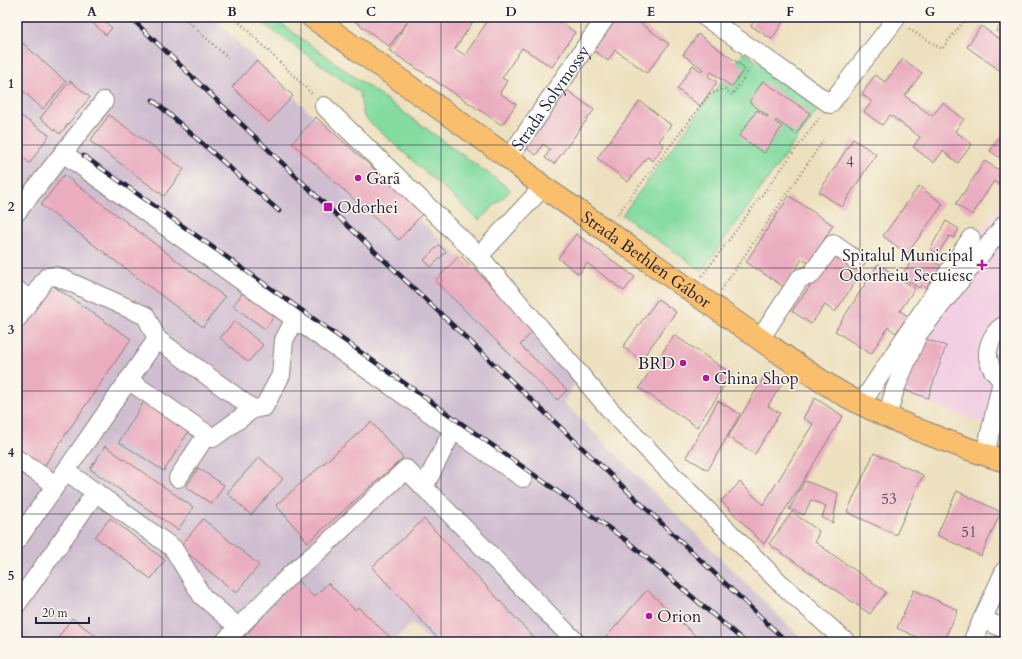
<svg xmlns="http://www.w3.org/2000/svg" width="1022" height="659" font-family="Cardo,serif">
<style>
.built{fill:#f2cfe2}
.industrial{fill:#cfbdd0}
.green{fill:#84dca0;stroke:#537f6e}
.building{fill:#eaadc0}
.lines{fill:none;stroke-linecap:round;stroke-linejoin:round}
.minor-casing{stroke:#88817c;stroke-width:20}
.major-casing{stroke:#88817c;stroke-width:24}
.path{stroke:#88817c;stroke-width:2.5;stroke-dasharray:1 3;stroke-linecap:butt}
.minor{stroke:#fff;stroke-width:18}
.major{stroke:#f9bf6d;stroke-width:22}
.rail-casing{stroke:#22223b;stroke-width:4.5}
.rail{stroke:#fbf7ec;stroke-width:3;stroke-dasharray:9;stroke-linecap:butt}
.grid{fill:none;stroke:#22223b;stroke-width:1;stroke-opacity:0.55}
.poi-dot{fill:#b5179e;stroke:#fbf7ec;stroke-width:1.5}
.labels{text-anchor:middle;stroke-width:3;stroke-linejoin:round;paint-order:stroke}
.number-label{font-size:15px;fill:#54455c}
.street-label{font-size:17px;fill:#22223b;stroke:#fbf7ec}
.poi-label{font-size:17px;fill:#22223b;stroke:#fbf7ec;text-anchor:start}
.neatline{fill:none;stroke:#22223b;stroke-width:1.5}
.grid-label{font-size:13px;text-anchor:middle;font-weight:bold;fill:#22223b}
</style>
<rect width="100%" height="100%" fill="#fbf7ec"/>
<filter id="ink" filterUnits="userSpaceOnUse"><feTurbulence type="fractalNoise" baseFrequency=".025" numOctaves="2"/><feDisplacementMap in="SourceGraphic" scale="8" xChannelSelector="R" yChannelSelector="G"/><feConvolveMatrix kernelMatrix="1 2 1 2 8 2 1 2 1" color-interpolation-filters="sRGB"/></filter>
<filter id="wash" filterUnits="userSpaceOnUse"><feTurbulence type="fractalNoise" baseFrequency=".012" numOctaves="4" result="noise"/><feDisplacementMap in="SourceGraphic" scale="16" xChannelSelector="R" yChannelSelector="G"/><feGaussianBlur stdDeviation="0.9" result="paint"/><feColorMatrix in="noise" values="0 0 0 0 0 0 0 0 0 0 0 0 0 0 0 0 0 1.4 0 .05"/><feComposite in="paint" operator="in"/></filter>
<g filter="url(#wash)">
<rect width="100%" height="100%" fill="#ede0be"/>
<polygon class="built" points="1005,198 1005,430 974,420 888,388 912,333"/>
<polygon class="industrial" points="17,17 212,17 489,287 576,382 563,402 805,642 430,642 412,623 394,642 17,642"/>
<g class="green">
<polygon points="254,17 272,17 511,190 479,220 364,117 359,92"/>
<polygon points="744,52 819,108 702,271 622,215"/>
</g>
<g id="blocks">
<g class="building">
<polygon points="86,17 100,17 112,28 106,35"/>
<polygon points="349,17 400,17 407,22 389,46"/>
<polygon points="411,17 476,17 455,49 465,55 490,17 552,17 575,32 552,67 522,48 502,78 507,81 500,93 516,104 502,125 389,50"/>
<polygon points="615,17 632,17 669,44 647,73 615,50 608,61 592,49"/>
<polygon points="753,17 786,17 772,39 751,26 755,19"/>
<polygon points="1005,18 1005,74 967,47 981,26 1001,40 1003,36 996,31"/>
<polygon points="698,34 745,68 732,87 711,72 708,76 717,82 700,106 677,89 693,65 701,71 703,69 683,55"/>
<polygon points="17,38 66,82 43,109 17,86"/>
<polygon points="903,59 922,73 905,96 932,116 943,103 964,119 955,131 972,144 958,163 943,151 934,163 913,147 920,137 890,115 882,125 864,112 872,102 862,94 875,75 885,82"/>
<polygon points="256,61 293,96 269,122 232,87"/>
<polygon points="70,81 90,97 60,134 40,118"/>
<polygon points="763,81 810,113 796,134 776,120 775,122 782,127 764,153 739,136 757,110 767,117 768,116 749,102"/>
<polygon points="567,90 594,110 554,164 545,158 550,149 543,144 536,155 526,148"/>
<polygon points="640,101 671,125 659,141 664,145 653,161 647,157 628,182 597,158"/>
<polygon points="17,113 49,135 30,163 17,153"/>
<polygon points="109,115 184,169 164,196 90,141"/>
<polygon points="316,117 423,213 399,240 292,143"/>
<polygon points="1005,129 1005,161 990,151"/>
<polygon points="853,139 876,154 842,207 819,192"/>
<polygon points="985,161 1005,174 1005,175 999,185 994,181 972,215 956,204"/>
<polygon points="64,175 225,297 203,327 41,205"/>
<polygon points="919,186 943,204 907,254 883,236"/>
<polygon points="789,196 833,225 820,246 824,251 814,266 802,259 784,287 746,262"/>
<polygon points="946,221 959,229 954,238 949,236 938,254 930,249"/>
<polygon points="576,234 635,277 624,291 587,263 579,274 558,258"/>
<polygon points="439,245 446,252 431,267 424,260"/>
<polygon points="834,252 862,272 835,312 825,305 811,324 792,311"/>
<polygon points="922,254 941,266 926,288 921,285 919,288 901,276 911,262 915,264"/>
<polygon points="460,255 535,329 520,345 567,390 557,400 435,281"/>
<polygon points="878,264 915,288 900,311 908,316 896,333 888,327 871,354 835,331"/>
<polygon points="49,283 131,339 42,469 17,452 17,330"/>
<polygon points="246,288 278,311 265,329 233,306"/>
<polygon points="658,299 676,312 641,360 623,347"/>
<polygon points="235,321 263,345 248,362 220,338"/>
<polygon points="674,335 732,374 697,427 639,388"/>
<polygon points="920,337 946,346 928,398 902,389"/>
<polygon points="767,372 783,382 768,406 780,413 755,454 728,437"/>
<polygon points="815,398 843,416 764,544 721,501 740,482 763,505 813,424 803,418"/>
<polygon points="145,400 190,429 164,471 119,442"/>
<polygon points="718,401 740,414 708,470 686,457"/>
<polygon points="371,422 403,458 308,542 276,505"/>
<polygon points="105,446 193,507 178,530 90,469"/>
<polygon points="874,453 923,475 896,535 847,512"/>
<polygon points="259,457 283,479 251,515 227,493"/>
<polygon points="198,468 224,485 212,504 186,487"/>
<polygon points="805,481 838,493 833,523 822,518 826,506 811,500 804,515 789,509"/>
<polygon points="957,491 1001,512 981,556 937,535"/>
<polygon points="792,512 819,531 815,542 886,592 870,614 769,544"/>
<polygon points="110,518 165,560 151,579 95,537"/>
<polygon points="203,519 259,565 236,593 180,547"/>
<polygon points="424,519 538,642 441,642 372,567"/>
<polygon points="297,580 314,597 328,583 355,610 358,607 393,640 390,642 239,642"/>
<polygon points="647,590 702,642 602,642"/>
<polygon points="914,590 958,610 943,642 928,642 897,628"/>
<polygon points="72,618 104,642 55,642"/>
<polygon points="1001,631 1005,633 1005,642 996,642"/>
</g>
</g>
</g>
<g filter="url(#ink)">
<use href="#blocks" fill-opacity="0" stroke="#88817c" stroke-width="1"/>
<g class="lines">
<g class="minor-casing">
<g id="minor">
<polyline points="705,17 761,55 830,104 895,20"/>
<polyline points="324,106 479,256 611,411 678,481 778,581 846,642"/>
<polyline points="63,153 295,319 523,478"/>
<path id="s1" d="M 509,158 L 606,17"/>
<polyline points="17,212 104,101"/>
<polyline points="479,256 543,187"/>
<polyline points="17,290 30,300"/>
<polyline points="17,319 47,277 56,276 146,316 157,339"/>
<path d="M 1005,325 C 995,329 987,345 988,357 C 989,362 992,370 996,374 C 999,377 1001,381 1005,382"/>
<polyline points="760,339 800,278 811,275 833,244 856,260"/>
<polyline points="128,380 213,438 253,409"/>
<polyline points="861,404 971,238"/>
<polyline points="887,417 895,389 918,334 1005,224"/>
<polyline points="985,455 1002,381"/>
<polyline points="17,459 56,485"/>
<polyline points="66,471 173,548 202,596 238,627"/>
<polyline points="178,478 207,434"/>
<polyline points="424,487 453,430"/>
<polyline points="17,540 56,485 157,339 253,409 264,407 281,375 284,340 295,319"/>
<polyline points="17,604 96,492"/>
<polyline points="982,619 1005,629"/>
<polyline points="224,642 291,574 322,548 406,469 576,642"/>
<polyline points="972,642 1005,570"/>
</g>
</g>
<g class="major-casing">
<g id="major">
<path id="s2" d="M 312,17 L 509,158 L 543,187 C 608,231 672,278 737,323 C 773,348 809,375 848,397 C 898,424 951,444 1005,461"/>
</g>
</g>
<g class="path">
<polyline points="183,17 228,58"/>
<polyline points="234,17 312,94"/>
<polyline points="187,20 200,17"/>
<polyline points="909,29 942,49 967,17"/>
<polyline points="617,215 710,94 724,89 732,95 750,69"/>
<polyline points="702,276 819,118"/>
<polyline points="721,290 823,141"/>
</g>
<use href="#minor" class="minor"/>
<use href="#major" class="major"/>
<g class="rail-casing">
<g id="rail">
<polyline points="130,17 328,207 787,642"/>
<polyline points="153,100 279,211"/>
<polyline points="84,156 626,540 745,642"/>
</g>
</g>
<use href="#rail" class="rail"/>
</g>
</g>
<path class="grid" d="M 162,17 L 162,642M 301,17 L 301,642M 441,17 L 441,642M 581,17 L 581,642M 721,17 L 721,642M 860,17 L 860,642M 17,145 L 1005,145M 17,268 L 1005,268M 17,391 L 1005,391M 17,514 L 1005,514"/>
<g class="poi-dot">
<circle cx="358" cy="178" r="4"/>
<rect x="323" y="202" width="10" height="10" rx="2"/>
<path d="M980 259h4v4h4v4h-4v4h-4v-4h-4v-4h4z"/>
<circle cx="683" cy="363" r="4"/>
<circle cx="706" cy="378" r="4"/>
<circle cx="649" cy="616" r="4"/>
</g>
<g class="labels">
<g class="number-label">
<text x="850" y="167">4</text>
<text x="889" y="504">53</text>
<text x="969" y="537">51</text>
</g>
<g class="street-label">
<text dy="6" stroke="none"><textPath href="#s1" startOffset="73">Strada Solymossy</textPath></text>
<text dy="6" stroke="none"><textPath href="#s2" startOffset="413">Strada Bethlen Gábor</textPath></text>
</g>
<g class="poi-label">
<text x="366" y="184">Gară</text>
<text x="337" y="213">Odorhei</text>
<text x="973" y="261" text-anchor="end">Spitalul Municipal<tspan x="973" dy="20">Odorheiu Secuiesc</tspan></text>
<text x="675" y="369" text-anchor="end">BRD</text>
<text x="714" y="384">China Shop</text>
<text x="657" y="622">Orion</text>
</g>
</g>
<rect width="1022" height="659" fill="none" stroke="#fbf7ec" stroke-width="44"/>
<path d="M36 617v6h53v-6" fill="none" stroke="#22223b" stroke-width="2"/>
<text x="42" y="617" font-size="12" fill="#22223b" stroke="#fbf7ec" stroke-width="3" paint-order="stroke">20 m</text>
<rect x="22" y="22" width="978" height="615" class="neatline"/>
<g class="grid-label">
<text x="92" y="16">A</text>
<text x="232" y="16">B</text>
<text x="371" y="16">C</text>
<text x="511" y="16">D</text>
<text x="651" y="16">E</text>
<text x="790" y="16">F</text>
<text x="930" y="16">G</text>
<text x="11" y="88">1</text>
<text x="11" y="211">2</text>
<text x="11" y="334">3</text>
<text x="11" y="457">4</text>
<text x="11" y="580">5</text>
</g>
</svg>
